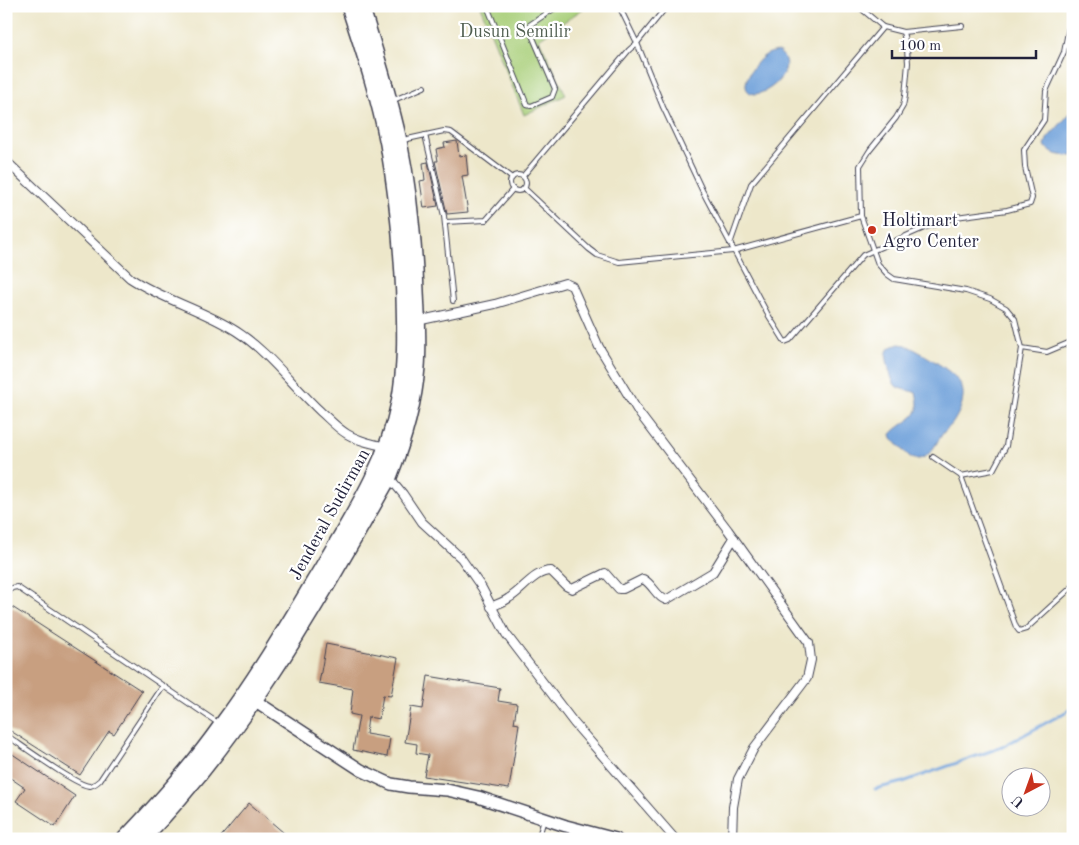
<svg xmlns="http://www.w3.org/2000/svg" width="1079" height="845" font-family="'Old Standard TT',serif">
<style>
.green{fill:#a9cf79;stroke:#66785a}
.water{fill:#6fa1da;stroke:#48628a}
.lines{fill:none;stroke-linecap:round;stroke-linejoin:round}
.stream{stroke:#6fa1da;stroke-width:3}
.building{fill:#c89f80}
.lane-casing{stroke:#404050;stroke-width:6}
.street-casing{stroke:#404050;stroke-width:10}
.secondary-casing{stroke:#404050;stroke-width:14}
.highway-casing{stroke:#404050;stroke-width:18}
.lane{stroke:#fff;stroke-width:4}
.street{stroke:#fff;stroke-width:8}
.secondary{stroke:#fff;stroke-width:11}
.highway{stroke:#fff;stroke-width:15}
.poi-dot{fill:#c8321e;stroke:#fff;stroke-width:2}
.labels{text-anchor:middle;stroke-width:4.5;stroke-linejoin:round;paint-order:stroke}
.park-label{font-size:18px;fill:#515f51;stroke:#fff}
.poi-label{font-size:18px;fill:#22223b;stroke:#fff;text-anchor:start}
.street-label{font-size:18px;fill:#22223b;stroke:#fff}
</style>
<rect width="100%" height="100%" fill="#fff"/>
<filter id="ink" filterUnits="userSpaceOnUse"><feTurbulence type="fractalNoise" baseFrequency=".02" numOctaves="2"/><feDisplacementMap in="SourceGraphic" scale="10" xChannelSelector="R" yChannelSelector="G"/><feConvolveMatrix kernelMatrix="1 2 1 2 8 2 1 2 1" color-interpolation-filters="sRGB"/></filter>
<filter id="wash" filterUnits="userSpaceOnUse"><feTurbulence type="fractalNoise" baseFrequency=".0096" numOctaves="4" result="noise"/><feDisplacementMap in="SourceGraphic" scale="20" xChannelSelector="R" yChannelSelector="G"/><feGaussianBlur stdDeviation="1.12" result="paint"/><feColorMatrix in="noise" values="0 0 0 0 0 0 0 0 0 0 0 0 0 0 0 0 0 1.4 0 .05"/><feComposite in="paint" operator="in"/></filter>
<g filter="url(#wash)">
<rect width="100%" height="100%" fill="#ede7ca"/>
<polygon class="green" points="480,6 587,6 539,39 566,95 524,115"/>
<g class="water">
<path d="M 778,51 C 803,69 761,102 749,92 C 739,84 756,62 764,56 C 768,53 773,52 778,51 Z"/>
<path d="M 1073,110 L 1073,156 C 1062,155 1052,156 1045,146 L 1047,139 Z"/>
<path d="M 899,344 L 906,345 C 920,352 956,372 961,385 C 967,397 959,414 952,424 C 950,427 946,429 944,432 C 936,442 930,461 914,459 C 909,458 896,442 892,438 L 891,434 C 906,418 924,419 916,393 C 911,390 900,390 896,386 C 891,381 887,361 886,354 L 889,348 Z"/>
</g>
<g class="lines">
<polyline class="stream" points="875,789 903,782 1002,747 1073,708"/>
</g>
<g id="blocks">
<g class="building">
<polygon points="457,141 459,156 466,155 468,175 462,176 468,212 447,214 435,161 438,161 436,149 445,147 444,143"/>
<polygon points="428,162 438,206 424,208 420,181 425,180 423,163"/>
<polygon points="12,607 142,691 114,734 109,731 80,775 6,728 6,616"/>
<polygon points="326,644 398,658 391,696 383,695 379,719 368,717 366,734 390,738 387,757 353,750 359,716 350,714 353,689 319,683"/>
<polygon points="428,676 500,688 498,701 517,704 514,723 519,724 509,789 424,776 428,755 416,753 417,744 405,742 411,707 423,709"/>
<polygon points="11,753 75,796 55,827 16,801 25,788 6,775 6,760"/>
<polygon points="249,803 291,839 219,839"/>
</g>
</g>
</g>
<g filter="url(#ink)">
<use href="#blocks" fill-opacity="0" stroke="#404050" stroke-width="1"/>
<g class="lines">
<g class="lane-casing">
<g id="lane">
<polyline points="487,6 527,105 531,106 552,97 555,89 528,26 558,6"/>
<polyline points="619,6 637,43 663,107 703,192 767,313 785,342 790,340 863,255 924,228 956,217 1007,210 1030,204 1032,198 1025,167 1024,150 1044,120 1046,91 1064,52 1071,17 1070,6"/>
<polyline points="858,6 883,27 903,32 962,26"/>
<polyline points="903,32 907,49 908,63 905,96 903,106 896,118 870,150 860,166 861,216 878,264 887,274 894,279 966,291 990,299 1006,308 1015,319 1022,348 1006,446 993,470 961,476"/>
<polyline points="394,100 424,87"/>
<polyline points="425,135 444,216 453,301"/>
<polyline points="403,140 444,131 451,132 512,178"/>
<circle cx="518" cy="183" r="8"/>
<polyline points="523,176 629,50 637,43 667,6"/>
<polyline points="524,188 589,249 597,255 619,262 733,251 861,216"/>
<polyline points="445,222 486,220 513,189"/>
<polyline points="730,244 751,184 883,27"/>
<polyline points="1022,348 1047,352 1073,341"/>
<polyline points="933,457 961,476 1016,627 1019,631 1026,629 1073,586"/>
<polyline points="6,594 12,588 17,587 218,723"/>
<path d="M 6,735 C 20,744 78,787 90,786 C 94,785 97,783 100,780 L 163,686"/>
<polyline points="538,839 544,820"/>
</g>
</g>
<g class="street-casing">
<g id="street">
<path d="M 6,161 L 130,278 C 163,300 202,309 236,331 C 269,352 292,385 321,412 C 329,419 337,428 347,434 C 359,441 373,444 387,447"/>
<polyline points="417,321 495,304 565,283 572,286 599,347 639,413 728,530 809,643 811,660 807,678 754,748 738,779 733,807 732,839"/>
<polyline points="389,477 403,494 422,522 461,558 482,588 506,634 574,723 675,839"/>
<path d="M 491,607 C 497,604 504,602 509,598 C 523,590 534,571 551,571 L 566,586 L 572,589 L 605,573 L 619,589 L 623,589 L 643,579 C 653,584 656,597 666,600 L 713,572 L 734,538"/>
</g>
</g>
<g class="secondary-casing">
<polyline id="secondary" points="254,700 361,770 391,784 409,787 447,790 478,797 566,826 616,839"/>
</g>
<g class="highway-casing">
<g id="highway">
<path d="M 125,839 C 159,803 192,767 221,726 C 258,677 289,623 321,570 C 352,517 387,464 399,403 C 406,368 405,332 404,297 C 402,246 397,195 388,144 C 379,97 364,52 349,6"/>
<path d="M 142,839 C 245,734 317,603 389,477 C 403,442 414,405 417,367 C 419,342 417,316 416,291 C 414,241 409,190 399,141 C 389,95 375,51 361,6"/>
</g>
</g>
<use href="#lane" class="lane"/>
<use href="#street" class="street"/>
<use href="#secondary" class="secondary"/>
<use href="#highway" class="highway"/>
</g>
</g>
<circle class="poi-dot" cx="872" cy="230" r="5"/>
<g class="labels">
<g class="park-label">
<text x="515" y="37">Dusun Semilir</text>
</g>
<g class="poi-label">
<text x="882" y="226">Holtimart<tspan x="882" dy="21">Agro Center</tspan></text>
</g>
<g class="street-label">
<text transform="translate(329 514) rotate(-61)" y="6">Jenderal Sudirman</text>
</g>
</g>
<rect width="1079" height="845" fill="none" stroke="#fff" stroke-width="25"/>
<g transform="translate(1026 792) rotate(221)"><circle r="24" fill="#ffffff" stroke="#a7a7b1"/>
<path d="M0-4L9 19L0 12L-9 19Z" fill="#c8321e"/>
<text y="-8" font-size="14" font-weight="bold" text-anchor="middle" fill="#22223b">U</text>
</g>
<path d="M892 50v8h144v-8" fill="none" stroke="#22223b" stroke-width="2.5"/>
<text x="899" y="50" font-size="15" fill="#22223b" stroke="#ffffff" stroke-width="4" paint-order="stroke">100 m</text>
</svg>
